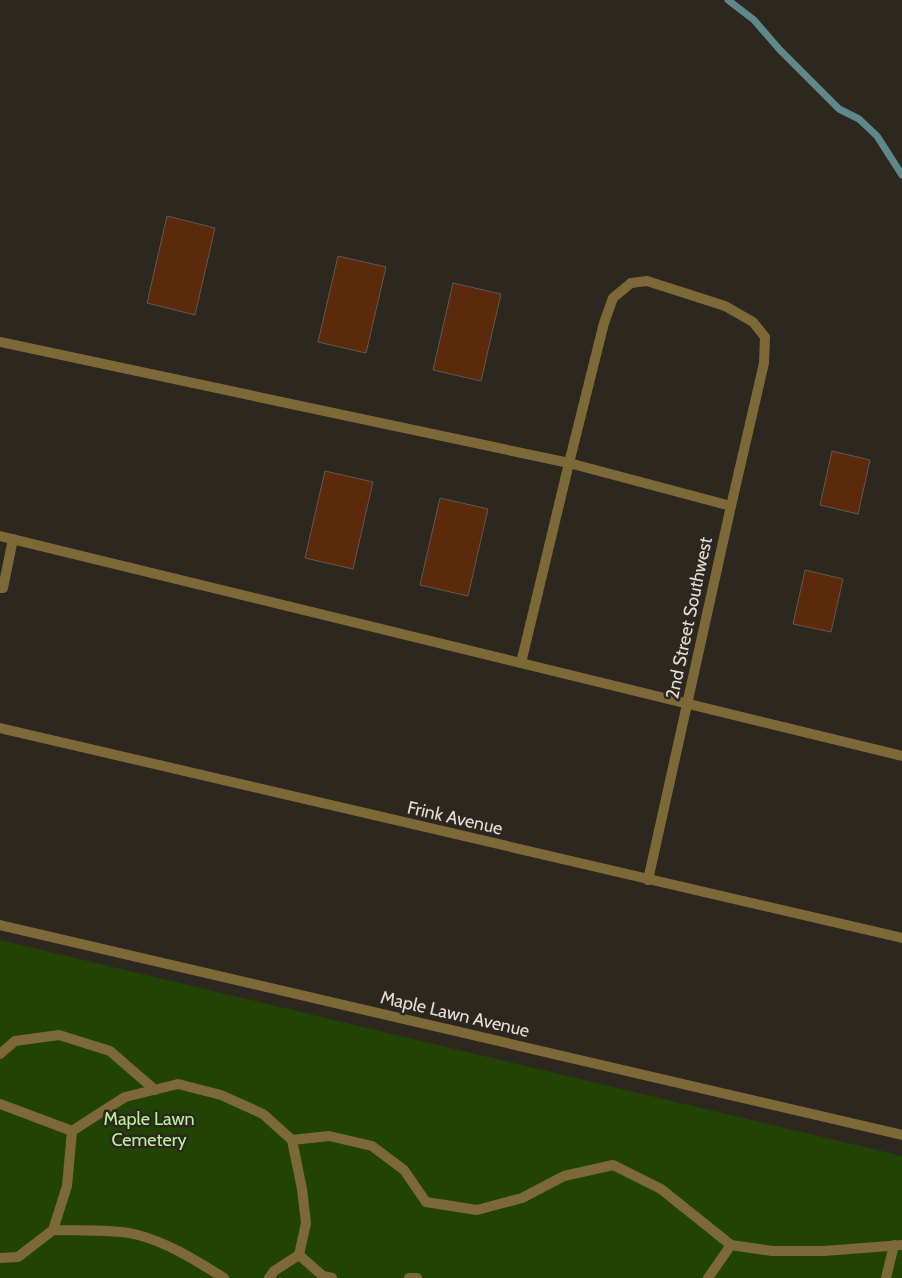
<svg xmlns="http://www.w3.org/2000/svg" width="902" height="1278" font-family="Cabin,sans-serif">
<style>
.green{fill:#214404}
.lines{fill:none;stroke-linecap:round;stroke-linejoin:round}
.stream{stroke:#5f888b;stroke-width:7}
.building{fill:#5a2a0a;stroke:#625852}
.lane{stroke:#7d6937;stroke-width:10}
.street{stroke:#7d6937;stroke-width:10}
.labels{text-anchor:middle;stroke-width:5;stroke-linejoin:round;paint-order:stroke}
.street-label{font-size:18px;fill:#e2dfd9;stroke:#2c271f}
.park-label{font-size:18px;fill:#b8f398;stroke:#2c271f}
</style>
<rect width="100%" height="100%" fill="#2c271f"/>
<polygon class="green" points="0,940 902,1156 902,1278 0,1278"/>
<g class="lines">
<polyline class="stream" points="728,0 754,20 780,50 839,109 859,119 877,136 902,175"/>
</g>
<g class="building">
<polygon points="167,216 215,228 195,315 147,303"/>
<polygon points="338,256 386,267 366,353 318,342"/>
<polygon points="453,283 501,294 481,381 433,370"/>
<polygon points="832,451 870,460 858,514 820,505"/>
<polygon points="325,471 373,482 353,569 305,558"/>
<polygon points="440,498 488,509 468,596 420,585"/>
<polygon points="805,570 843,579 831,632 793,624"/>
</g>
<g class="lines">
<g class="lane">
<polyline points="0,536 902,756"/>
<polyline points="0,588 3,588 13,539"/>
<polyline points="521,663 569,463 604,323 613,298 631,283"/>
<polyline points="0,1054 15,1041 59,1035 110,1051 155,1090"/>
<polyline points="0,1104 72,1131"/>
<polyline points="72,1131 125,1097 178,1084 221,1095 263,1114 292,1140 329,1136 372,1146 404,1170 426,1202 477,1210 522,1198 564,1176 613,1165 661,1189 731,1245"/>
<polyline points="292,1140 302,1189 306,1223 299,1255"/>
<path d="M 53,1230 C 78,1231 115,1229 138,1235 C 169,1243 198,1262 224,1278"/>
<polyline points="0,1258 18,1257 53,1230 67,1186 72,1131"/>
<polyline points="269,1278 274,1271 299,1255 323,1276 332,1278"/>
<polyline points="409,1278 417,1278"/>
<polyline points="708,1278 731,1245 772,1251 824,1251 902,1245"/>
<polyline points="886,1278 894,1245"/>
</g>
<g class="street">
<polyline points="631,283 647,281 725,306 753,322 765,337 764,363 731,506 648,880"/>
<polyline points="0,342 569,463 731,506"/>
<polyline points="0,728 902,938"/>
<polyline points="0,925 902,1135"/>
</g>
</g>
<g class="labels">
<g class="street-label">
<text transform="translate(689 618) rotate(-78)" y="6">2nd Street Southwest</text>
<text transform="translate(455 818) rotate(13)" y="6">Frink Avenue</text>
<text transform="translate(455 1014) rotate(13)" y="6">Maple Lawn Avenue</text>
</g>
<g class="park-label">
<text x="149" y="1125">Maple Lawn<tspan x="149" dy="21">Cemetery</tspan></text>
</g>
</g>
</svg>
